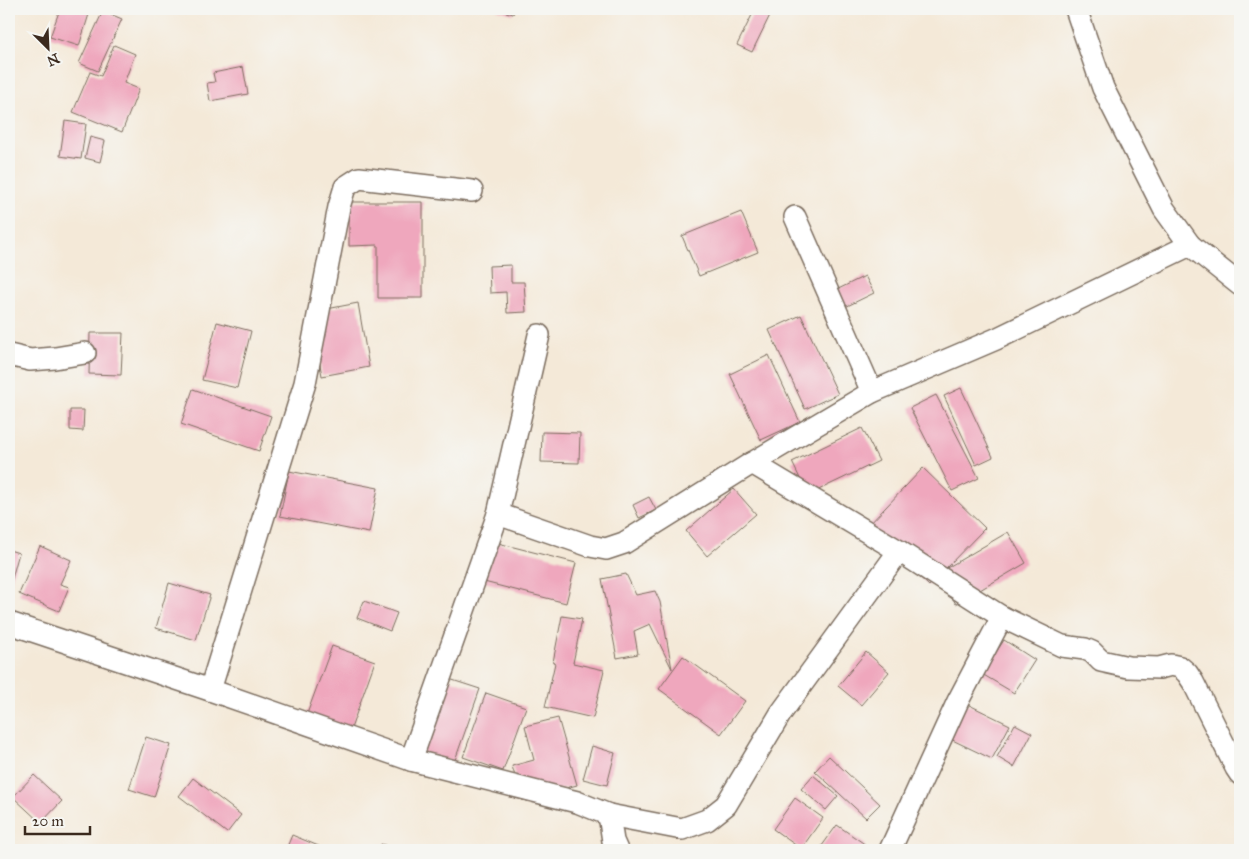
<svg xmlns="http://www.w3.org/2000/svg" width="1249" height="859" font-family="'IM FELL Great Primer',serif">
<style>
.building{fill:#efa7bd}
.lines{fill:none;stroke-linecap:round;stroke-linejoin:round}
.minor-casing{stroke:#7c6d5f;stroke-width:24}
.minor{stroke:#fff;stroke-width:21}
</style>
<rect width="100%" height="100%" fill="#f6f6f2"/>
<filter id="ink" filterUnits="userSpaceOnUse"><feTurbulence type="fractalNoise" baseFrequency=".02" numOctaves="2"/><feDisplacementMap in="SourceGraphic" scale="10" xChannelSelector="R" yChannelSelector="G"/><feConvolveMatrix kernelMatrix="1 2 1 2 8 2 1 2 1" color-interpolation-filters="sRGB"/></filter>
<filter id="wash" filterUnits="userSpaceOnUse"><feTurbulence type="fractalNoise" baseFrequency=".0096" numOctaves="4" result="noise"/><feDisplacementMap in="SourceGraphic" scale="20" xChannelSelector="R" yChannelSelector="G"/><feGaussianBlur stdDeviation="1.12" result="paint"/><feColorMatrix in="noise" values="0 0 0 0 0 0 0 0 0 0 0 0 0 0 0 0 0 1.4 0 .05"/><feComposite in="paint" operator="in"/></filter>
<g filter="url(#wash)">
<rect width="100%" height="100%" fill="#f4e9d8"/>
<g id="blocks">
<g class="building">
<polygon points="60,9 84,9 90,11 79,46 50,37"/>
<polygon points="496,9 515,9 513,14"/>
<polygon points="755,9 773,9 752,52 737,45"/>
<polygon points="103,11 122,19 98,71 79,63"/>
<polygon points="114,45 135,54 124,83 139,89 122,132 73,112 90,72 101,76"/>
<polygon points="243,67 248,94 210,101 207,83 215,82 213,73"/>
<polygon points="65,121 86,124 81,159 60,156"/>
<polygon points="90,137 105,141 100,162 85,158"/>
<polygon points="349,202 423,202 423,298 378,298 378,245 349,246"/>
<polygon points="741,212 758,252 699,276 682,236"/>
<polygon points="511,265 511,282 524,282 526,312 507,313 506,292 490,293 489,266"/>
<polygon points="865,276 874,293 837,311 828,294"/>
<polygon points="358,303 369,367 322,376 311,312"/>
<polygon points="801,315 838,394 805,409 769,330"/>
<polygon points="217,322 251,331 237,388 202,380"/>
<polygon points="90,333 123,333 121,375 89,374"/>
<polygon points="769,355 800,422 761,440 730,374"/>
<polygon points="961,388 993,457 976,465 944,396"/>
<polygon points="193,389 271,416 259,451 181,424"/>
<polygon points="936,395 979,478 952,491 910,408"/>
<polygon points="70,410 84,410 83,431 70,430"/>
<polygon points="862,428 879,461 808,495 792,462"/>
<polygon points="542,432 580,433 579,463 541,462"/>
<polygon points="923,468 985,528 945,569 1008,532 1026,563 956,604 939,576 929,586 867,527"/>
<polygon points="289,471 378,488 369,533 280,516"/>
<polygon points="734,489 756,514 707,556 686,531"/>
<polygon points="649,497 656,510 639,518 633,505"/>
<polygon points="494,542 576,563 566,603 484,582"/>
<polygon points="40,546 71,560 60,584 69,587 59,611 19,594"/>
<polygon points="9,550 19,553 9,589"/>
<polygon points="626,574 636,595 655,591 660,602 672,669 650,624 634,631 638,654 617,658 602,579"/>
<polygon points="169,583 210,595 196,640 156,628"/>
<polygon points="364,601 397,613 390,631 357,618"/>
<polygon points="562,616 582,619 573,663 604,670 593,718 545,707 555,663 553,662"/>
<polygon points="1004,640 1035,660 1014,693 982,674"/>
<polygon points="332,646 375,661 348,737 304,722"/>
<polygon points="866,652 889,672 861,705 838,686"/>
<polygon points="683,656 745,701 721,734 659,689"/>
<polygon points="443,677 480,689 454,763 417,750"/>
<polygon points="486,693 526,707 503,771 463,757"/>
<polygon points="959,700 1010,725 992,759 942,735"/>
<polygon points="558,718 577,785 522,800 512,766 534,760 525,726"/>
<polygon points="1015,724 1032,733 1014,767 997,757"/>
<polygon points="146,737 171,745 154,797 129,789"/>
<polygon points="592,746 615,753 607,785 583,779"/>
<polygon points="829,756 880,804 866,818 815,771"/>
<polygon points="34,775 62,801 41,823 13,797"/>
<polygon points="813,775 838,796 826,810 801,789"/>
<polygon points="193,778 241,815 227,833 179,796"/>
<polygon points="795,798 823,818 801,849 773,829"/>
<polygon points="837,825 866,845 862,850 819,850"/>
<polygon points="292,835 328,850 295,850 287,847"/>
<polygon points="381,844 401,850 379,850"/>
</g>
</g>
</g>
<g filter="url(#ink)">
<use href="#blocks" fill-opacity="0" stroke="#7c6d5f" stroke-width="1"/>
<g class="lines">
<g class="minor-casing">
<g id="minor">
<polyline points="1076,9 1103,88 1164,209 1190,245 1240,285"/>
<polyline points="795,217 872,392"/>
<polyline points="9,355 30,360 55,358 85,353"/>
<polyline points="752,463 899,551 1002,617 1062,646 1085,649 1092,652 1101,661 1128,667 1159,668 1171,665 1180,667 1187,673 1193,682 1236,768 1240,774"/>
<polyline points="498,514 590,546 606,549 624,543 752,463 872,392 996,339 1190,245"/>
<polyline points="9,623 210,690 411,760 577,802 609,815 682,829 707,820 726,805 781,713 899,551"/>
<polyline points="210,690 305,383 339,207 345,187 359,178 472,191"/>
<polyline points="411,760 498,514 539,335"/>
<polyline points="609,815 613,841 617,850"/>
<polyline points="890,850 958,701 1002,617"/>
</g>
</g>
<use href="#minor" class="minor"/>
</g>
</g>
<rect width="1249" height="859" fill="none" stroke="#f6f6f2" stroke-width="30"/>
<g transform="translate(48 48) rotate(156)" stroke="#f6f6f2" stroke-width="4" paint-order="stroke">
<path d="M0-4L9 19L0 12L-9 19Z" fill="#3b2a1e"/>
<text y="-8" font-size="14" font-weight="bold" text-anchor="middle" fill="#3b2a1e">N</text>
</g>
<path d="M25 826v8h65v-8" fill="none" stroke="#3b2a1e" stroke-width="2.5"/>
<text x="32" y="826" font-size="15" fill="#3b2a1e" stroke="#f6f6f2" stroke-width="4" paint-order="stroke">20 m</text>
</svg>
